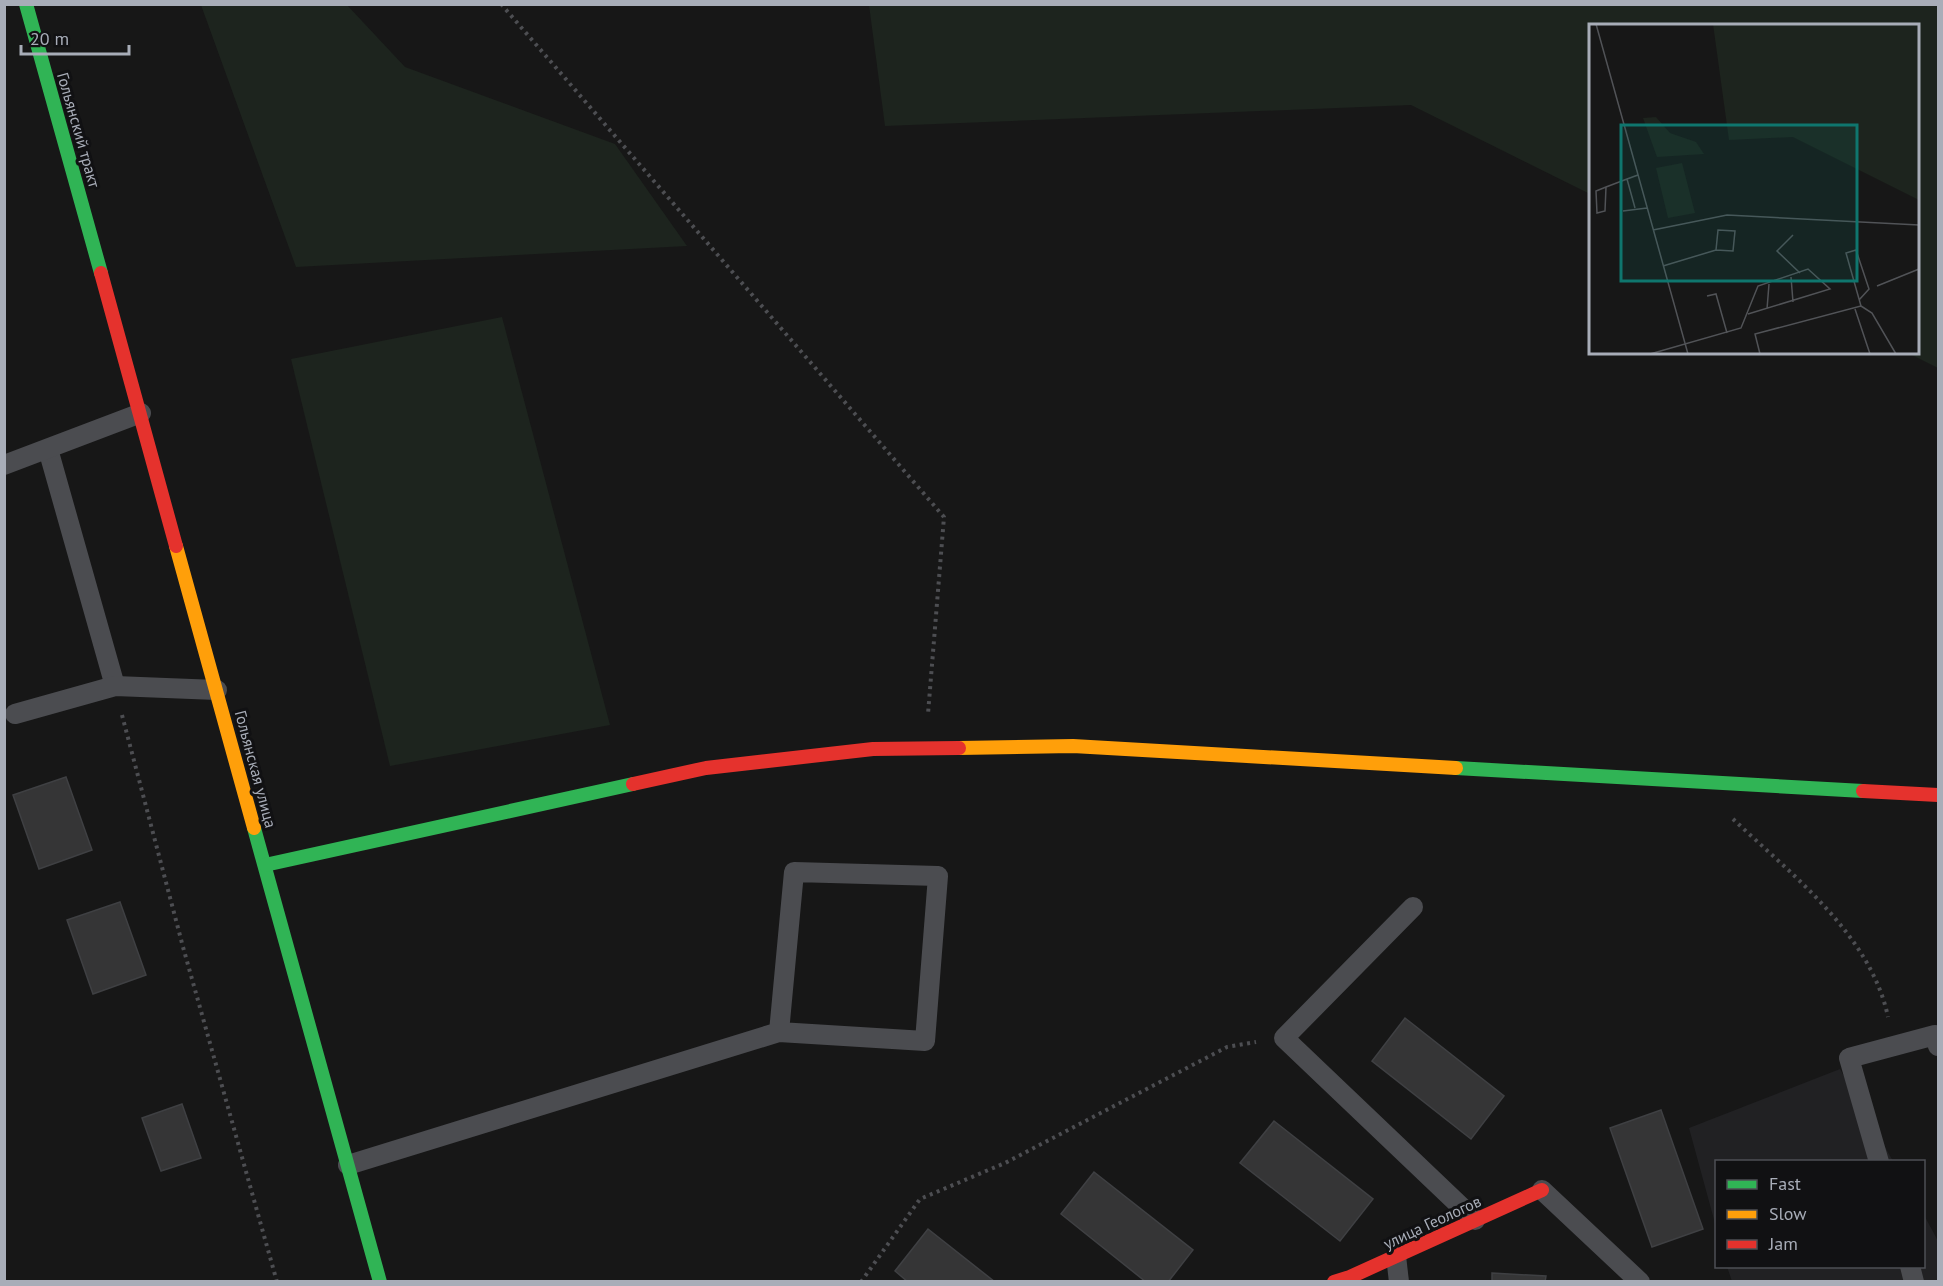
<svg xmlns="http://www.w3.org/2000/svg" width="1943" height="1286" font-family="'PT Sans',sans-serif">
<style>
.built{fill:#212123}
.green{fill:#1d241e}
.building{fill:#353536;stroke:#3f4043;stroke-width:1.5}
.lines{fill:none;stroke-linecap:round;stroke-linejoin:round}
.path{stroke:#4d4e52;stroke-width:4;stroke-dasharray:3 4.5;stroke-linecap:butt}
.lane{stroke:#4b4c50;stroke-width:20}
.fast{stroke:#30b455;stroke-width:14}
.slow{stroke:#ff9f0a;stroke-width:14}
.jam{stroke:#e5322d;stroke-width:14}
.labels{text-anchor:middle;stroke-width:6;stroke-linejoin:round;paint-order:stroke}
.street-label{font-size:16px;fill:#a8adb8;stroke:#111113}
.inset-road{fill:none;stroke:#515357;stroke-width:1.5}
.view{fill:#0f766e;fill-opacity:0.15;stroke:#0f766e;stroke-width:3}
.inset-edge{fill:none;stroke:#a8adb8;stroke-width:3}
</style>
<rect width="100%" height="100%" fill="#171717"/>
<g class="built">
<polygon points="1840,1069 1893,1161 1716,1162 1716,1227 1689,1128"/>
<polygon points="1924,1215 1938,1241 1938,1281 1732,1281 1727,1267 1924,1266"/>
</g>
<g class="green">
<polygon points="201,5 347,5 405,67 615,144 687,246 296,267"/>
<polygon points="869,5 1938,5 1938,368 1908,353 1918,352 1918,26 1590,26 1590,194 1411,105 885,126"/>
<polygon points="502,317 610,725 390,766 291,359"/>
</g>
<g class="building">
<polygon points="66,777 92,850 39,869 13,795"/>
<polygon points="120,902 146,975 93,994 67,920"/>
<polygon points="1405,1018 1504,1096 1471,1139 1372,1061"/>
<polygon points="182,1104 201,1158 161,1171 142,1118"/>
<polygon points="1661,1110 1703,1229 1652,1247 1610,1128"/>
<polygon points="1274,1121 1373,1199 1340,1241 1240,1163"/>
<polygon points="1094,1172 1193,1250 1168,1282 1146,1282 1061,1214"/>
<polygon points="928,1229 995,1282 908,1282 895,1271"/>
<polygon points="1492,1273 1546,1276 1545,1282 1492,1282"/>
</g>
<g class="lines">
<g class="path">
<polyline points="501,4 944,517 928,714"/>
<polyline points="122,715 183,947 277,1282"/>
<path d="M 1733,819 C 1791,874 1871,935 1888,1017"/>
<polyline points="861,1282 920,1199 1005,1163 1227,1047 1256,1042"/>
</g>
<g class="lane">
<polyline points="48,449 115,686"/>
<polyline points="4,465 141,413"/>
<polyline points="15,714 115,686 217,690"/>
<polyline points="1413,907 1284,1038 1475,1220"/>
<polyline points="1879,1162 1849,1058 1935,1035 1938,1046"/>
<polyline points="348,1165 779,1032 925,1041 938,876 794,872 779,1032"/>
<polyline points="1542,1190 1640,1282"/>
<polyline points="1396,1256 1399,1282"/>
<polyline points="1910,1266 1914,1282"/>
</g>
<g class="fast">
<polyline points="26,4 101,273"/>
<polyline points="1456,768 1863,791"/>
<polyline points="254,828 380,1282"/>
<polyline points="265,865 633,784"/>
</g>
<g class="slow">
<polyline points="176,546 254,828"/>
<polyline points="959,748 1073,746 1456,768"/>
</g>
<g class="jam">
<polyline points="101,273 176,546"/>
<polyline points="633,784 706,768 873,749 959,748"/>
<polyline points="1863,791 1938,795"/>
<polyline points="1334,1282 1350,1277 1542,1190"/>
</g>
</g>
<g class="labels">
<g class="street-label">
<text transform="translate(79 130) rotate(74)" y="6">Гольянский тракт</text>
<text transform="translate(256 769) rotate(75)" y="6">Гольянская улица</text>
<text transform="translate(1432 1222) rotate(-25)" y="6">улица Геологов</text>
</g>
</g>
<g transform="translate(1589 24)">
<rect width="330" height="330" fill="#171717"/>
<path d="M 124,0 L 330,0 L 330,176 L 204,113 L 140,116 ZM 67,93 L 81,109 L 107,118 L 115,130 L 68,133 L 54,94 ZM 93,139 L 106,189 L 79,194 L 67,144 Z" fill="#1d241e"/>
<path class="inset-road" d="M 7,0 L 99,330M 38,155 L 46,184M 17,163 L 16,187 L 8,189 L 7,167 L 17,163 L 38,155 L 49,151M 34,187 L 58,184M 64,206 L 138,191 L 330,201M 204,211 L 188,227 L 211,249M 74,242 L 127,226 L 144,227 L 146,207 L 129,206 L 127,226M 202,253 L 204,278M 288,262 L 330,245M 118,272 L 127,270 L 138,309M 272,282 L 283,289 L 307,330M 178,285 L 180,260M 266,285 L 281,330M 61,330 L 152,304 L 169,262 L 219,245 L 241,265 L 159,290M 171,330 L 166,310 L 272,282 L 257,229 L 267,226 L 280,265 L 270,276"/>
<path class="view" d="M 32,101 L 268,101 L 268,257 L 32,257 Z"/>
<rect width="330" height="330" class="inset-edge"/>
</g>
<rect width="1943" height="1286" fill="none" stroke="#a8adb8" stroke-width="12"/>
<rect x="1715" y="1160" width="210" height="108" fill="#111113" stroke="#4d4f55" stroke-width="1.5"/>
<rect x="1727" y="1180" width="30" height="9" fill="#30b455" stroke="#4d4f55" stroke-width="1.5"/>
<text x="1769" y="1190" font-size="18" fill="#a8adb8">Fast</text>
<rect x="1727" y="1210" width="30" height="9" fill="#ff9f0a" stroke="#4d4f55" stroke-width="1.5"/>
<text x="1769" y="1220" font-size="18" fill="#a8adb8">Slow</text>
<rect x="1727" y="1240" width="30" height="9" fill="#e5322d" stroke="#4d4f55" stroke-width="1.5"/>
<text x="1769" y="1250" font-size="18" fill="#a8adb8">Jam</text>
<path d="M21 45v9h108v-9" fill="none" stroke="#a8adb8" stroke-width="3"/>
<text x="30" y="45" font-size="18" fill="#a8adb8" stroke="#111113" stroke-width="4.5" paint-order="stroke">20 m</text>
</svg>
